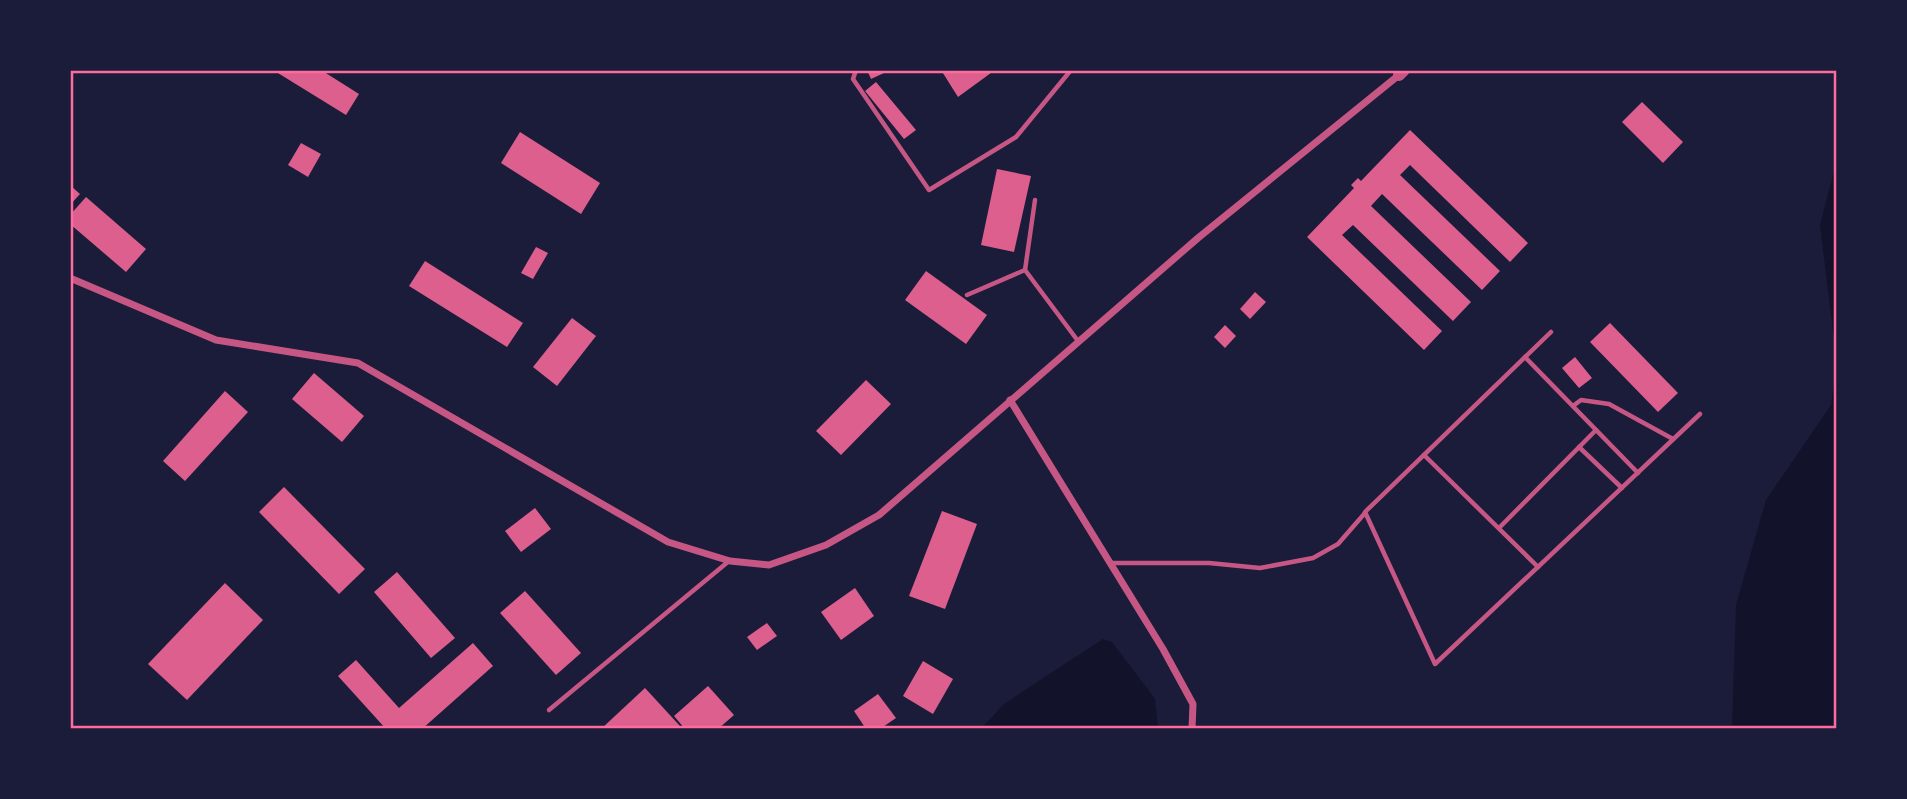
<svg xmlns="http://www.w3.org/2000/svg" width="1907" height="799" font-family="'Noto Serif',serif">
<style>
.water{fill:#12122b}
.building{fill:#dd5f8e}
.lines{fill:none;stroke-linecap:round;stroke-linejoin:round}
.service{stroke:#c65784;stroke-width:4.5}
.minor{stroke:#c65784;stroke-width:7}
.tertiary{stroke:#c65784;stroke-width:12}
.neatline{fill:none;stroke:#ff6b9d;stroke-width:2.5}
</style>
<rect width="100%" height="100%" fill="#1b1b3a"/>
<g class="water">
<polygon points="1837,160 1837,729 1732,729 1736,605 1766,500 1831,405 1837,364 1820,225"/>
<polygon points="1103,639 1112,642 1155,699 1158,729 981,729 1004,704"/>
</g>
<g class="building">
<polygon points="273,70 321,70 359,94 346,115"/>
<polygon points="867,70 883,70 884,73 871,79"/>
<polygon points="941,70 995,70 958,97"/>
<polygon points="876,82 916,130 904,139 865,91"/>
<polygon points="1642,102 1683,142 1663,163 1622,122"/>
<polygon points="1410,130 1528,243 1510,262 1410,165 1400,175 1500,271 1482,290 1382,194 1371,206 1471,302 1453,321 1353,225 1342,235 1442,331 1424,350 1307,237 1354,188 1351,185 1358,178 1361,181"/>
<polygon points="520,132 600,183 581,214 501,163"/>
<polygon points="301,143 321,154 308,177 288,165"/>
<polygon points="997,169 1031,176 1014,252 981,245"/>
<polygon points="70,185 80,194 70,205"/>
<polygon points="86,197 146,249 126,272 70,224 70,215"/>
<polygon points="536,247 548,253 533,279 521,273"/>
<polygon points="425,261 523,323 507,347 409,286"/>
<polygon points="926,271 987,315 966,344 905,300"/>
<polygon points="1255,292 1266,302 1250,319 1240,309"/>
<polygon points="572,318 596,336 557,386 533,367"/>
<polygon points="1610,323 1678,393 1658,412 1590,342"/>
<polygon points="1225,325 1236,336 1225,348 1214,337"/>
<polygon points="1575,357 1592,378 1579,388 1562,368"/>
<polygon points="314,373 364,416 342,442 292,399"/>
<polygon points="866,380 891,404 841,455 816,431"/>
<polygon points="225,391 248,412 185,481 163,461"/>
<polygon points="284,487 365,569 339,594 259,512"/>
<polygon points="535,508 551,529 521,552 505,531"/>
<polygon points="942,511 977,524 945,609 909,596"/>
<polygon points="397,572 455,638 431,658 374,592"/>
<polygon points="225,583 263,620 187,700 148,664"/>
<polygon points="855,588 874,616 841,640 821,612"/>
<polygon points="525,591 581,653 556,675 500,613"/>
<polygon points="767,623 777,636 757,650 747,637"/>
<polygon points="473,643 493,666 422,729 386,729 338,676 356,660 399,708"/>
<polygon points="923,661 953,679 933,714 903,696"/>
<polygon points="708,686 734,715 718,729 685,729 674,716"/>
<polygon points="645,688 680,726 677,729 601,729"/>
<polygon points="878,694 896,718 880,729 866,729 854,711"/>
</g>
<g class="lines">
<g class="service">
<polyline points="856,70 853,79 929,190 1016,137 1071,70"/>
<polyline points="1035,200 1025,270 1078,341"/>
<polyline points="967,295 1025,270"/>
<polyline points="1551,332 1365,512 1435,664 1700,414"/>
<polyline points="1525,357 1638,473"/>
<polyline points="1573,406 1581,400 1609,404 1673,439"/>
<polyline points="1579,447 1622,488"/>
<polyline points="1424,455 1538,567"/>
<polyline points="1499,528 1596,430"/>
<polyline points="1110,563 1209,563 1260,568 1313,558 1338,544 1365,513"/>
<polyline points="549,710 729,561"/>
</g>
<g class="minor">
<polyline points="70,278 216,340 358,363 668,542 730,561 769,565 826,545 879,515 1198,238 1399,75"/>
<polyline points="1010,400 1163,649 1193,704 1192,729"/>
</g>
<polyline class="tertiary" points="1399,75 1404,70"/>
</g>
<rect width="1907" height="799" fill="none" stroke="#1b1b3a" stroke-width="144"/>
<rect x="72" y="72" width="1763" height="655" class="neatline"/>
</svg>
